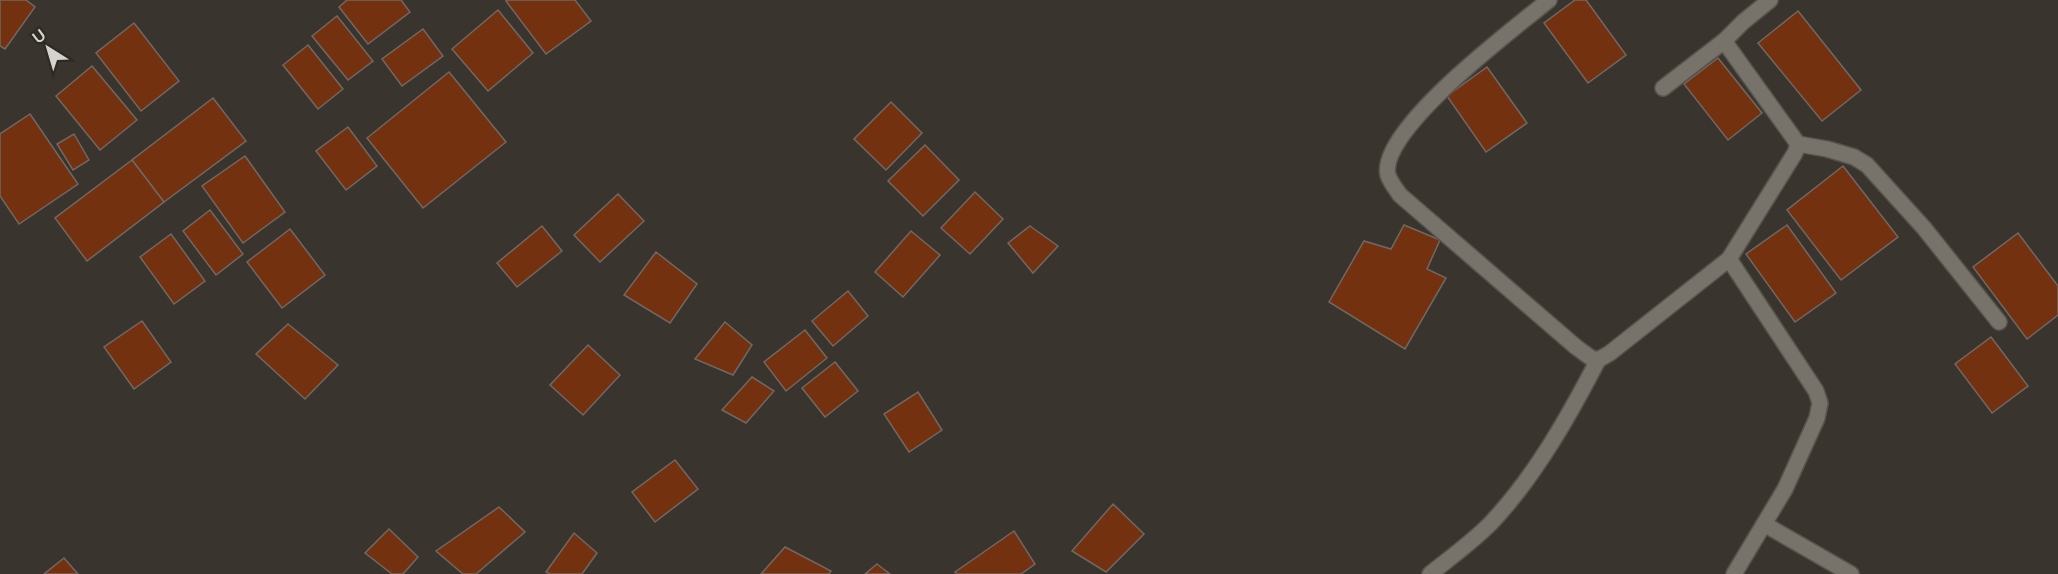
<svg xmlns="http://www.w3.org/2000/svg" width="2058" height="574" font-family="Lato,sans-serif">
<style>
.building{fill:#74310f;stroke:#716763;stroke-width:1.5}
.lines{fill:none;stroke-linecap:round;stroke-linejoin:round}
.minor-casing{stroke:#56544d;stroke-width:18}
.minor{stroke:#77736b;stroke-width:15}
</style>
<rect width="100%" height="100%" fill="#39352e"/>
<g class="building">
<polygon points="0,0 26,0 35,7 5,49 0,46"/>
<polygon points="347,0 401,0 410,12 368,44 339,7"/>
<polygon points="508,0 575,0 591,21 546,54 506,1"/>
<polygon points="1575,0 1586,0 1626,55 1588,83 1544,23"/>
<polygon points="498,10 533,53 488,91 452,49"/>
<polygon points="1798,11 1861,90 1822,121 1758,43"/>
<polygon points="337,16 373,61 348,80 312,36"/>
<polygon points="134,23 179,81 141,111 96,53"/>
<polygon points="423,29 443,56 402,86 382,59"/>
<polygon points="308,45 343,89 318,109 283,65"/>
<polygon points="1718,58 1762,113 1728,140 1684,84"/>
<polygon points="92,66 137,120 100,150 56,96"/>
<polygon points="1487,67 1527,123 1486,152 1447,96"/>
<polygon points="449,72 506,142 423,208 367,138"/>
<polygon points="213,98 246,141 164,202 132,160"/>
<polygon points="891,102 922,133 886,170 854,139"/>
<polygon points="30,114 78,184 19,224 0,196 0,134"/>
<polygon points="348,127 377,166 346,190 316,151"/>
<polygon points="74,134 89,160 73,170 57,144"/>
<polygon points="925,145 959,180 923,216 888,181"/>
<polygon points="245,156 285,212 243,243 202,186"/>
<polygon points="132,160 164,202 87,261 55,218"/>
<polygon points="1843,166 1898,237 1841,280 1787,210"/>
<polygon points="975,192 1003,219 970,254 941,228"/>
<polygon points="618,194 644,221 600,262 574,235"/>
<polygon points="210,210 243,254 216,275 183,231"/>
<polygon points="1404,225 1440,240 1427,269 1446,278 1405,349 1329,302 1364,241 1391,249"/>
<polygon points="1787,225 1836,293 1795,322 1746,254"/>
<polygon points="542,226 562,251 517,287 497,263"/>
<polygon points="1030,226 1058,246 1033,273 1008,243"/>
<polygon points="290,229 325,275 282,308 247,262"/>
<polygon points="911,231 940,255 903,297 875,272"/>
<polygon points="2018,233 2058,286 2058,315 2027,339 1973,267"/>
<polygon points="171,234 205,281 174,304 140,257"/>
<polygon points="656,252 697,284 670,323 624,295"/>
<polygon points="848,291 868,316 833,346 812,321"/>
<polygon points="142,321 171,362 134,389 104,347"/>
<polygon points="725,322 752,345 733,375 695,359"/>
<polygon points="288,324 338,365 305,399 256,354"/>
<polygon points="805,330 827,358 786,391 764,362"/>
<polygon points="1991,337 2028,386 1992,413 1955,364"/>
<polygon points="588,345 620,375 583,415 550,385"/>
<polygon points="835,362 858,391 825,417 802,388"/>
<polygon points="752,377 774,391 746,423 722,410"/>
<polygon points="918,392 942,430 909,452 884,414"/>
<polygon points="675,460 698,489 655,522 632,492"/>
<polygon points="1113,504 1144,534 1106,572 1072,551"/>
<polygon points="499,507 525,532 476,574 463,574 436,551"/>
<polygon points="389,529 418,557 403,574 392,574 365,553"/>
<polygon points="1014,531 1035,564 1021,574 957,574 955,572"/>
<polygon points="574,533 597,553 582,574 550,574 546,572"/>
<polygon points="785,547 831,571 829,574 761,574"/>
<polygon points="64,558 78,574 44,574"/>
<polygon points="877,564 890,574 865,574"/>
</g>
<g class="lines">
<g class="minor-casing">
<g id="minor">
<path d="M 1549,0 C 1516,27 1377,131 1388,175 C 1390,182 1396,189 1400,195 L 1576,347 L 1591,358 L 1598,360 L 1610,353 L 1729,259"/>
<polyline points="1724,41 1798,144 1795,153 1729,259 1816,391 1820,403 1817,418 1785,489 1734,574"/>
<polyline points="1663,88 1724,41 1743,22 1770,0"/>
<polyline points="1798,144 1827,149 1854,157 1867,165 1924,228 1999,322"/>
<polyline points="1764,524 1851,574"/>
<path d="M 1430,574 C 1450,558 1472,542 1490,524 C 1534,478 1569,416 1598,360"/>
</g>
</g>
<use href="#minor" class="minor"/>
</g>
<g transform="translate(48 48) rotate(323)" stroke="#2e2b24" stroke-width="4.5" paint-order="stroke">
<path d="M0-4.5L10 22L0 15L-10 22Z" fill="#d5d3ce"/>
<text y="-9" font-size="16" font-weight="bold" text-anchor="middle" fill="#d5d3ce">U</text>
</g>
</svg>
